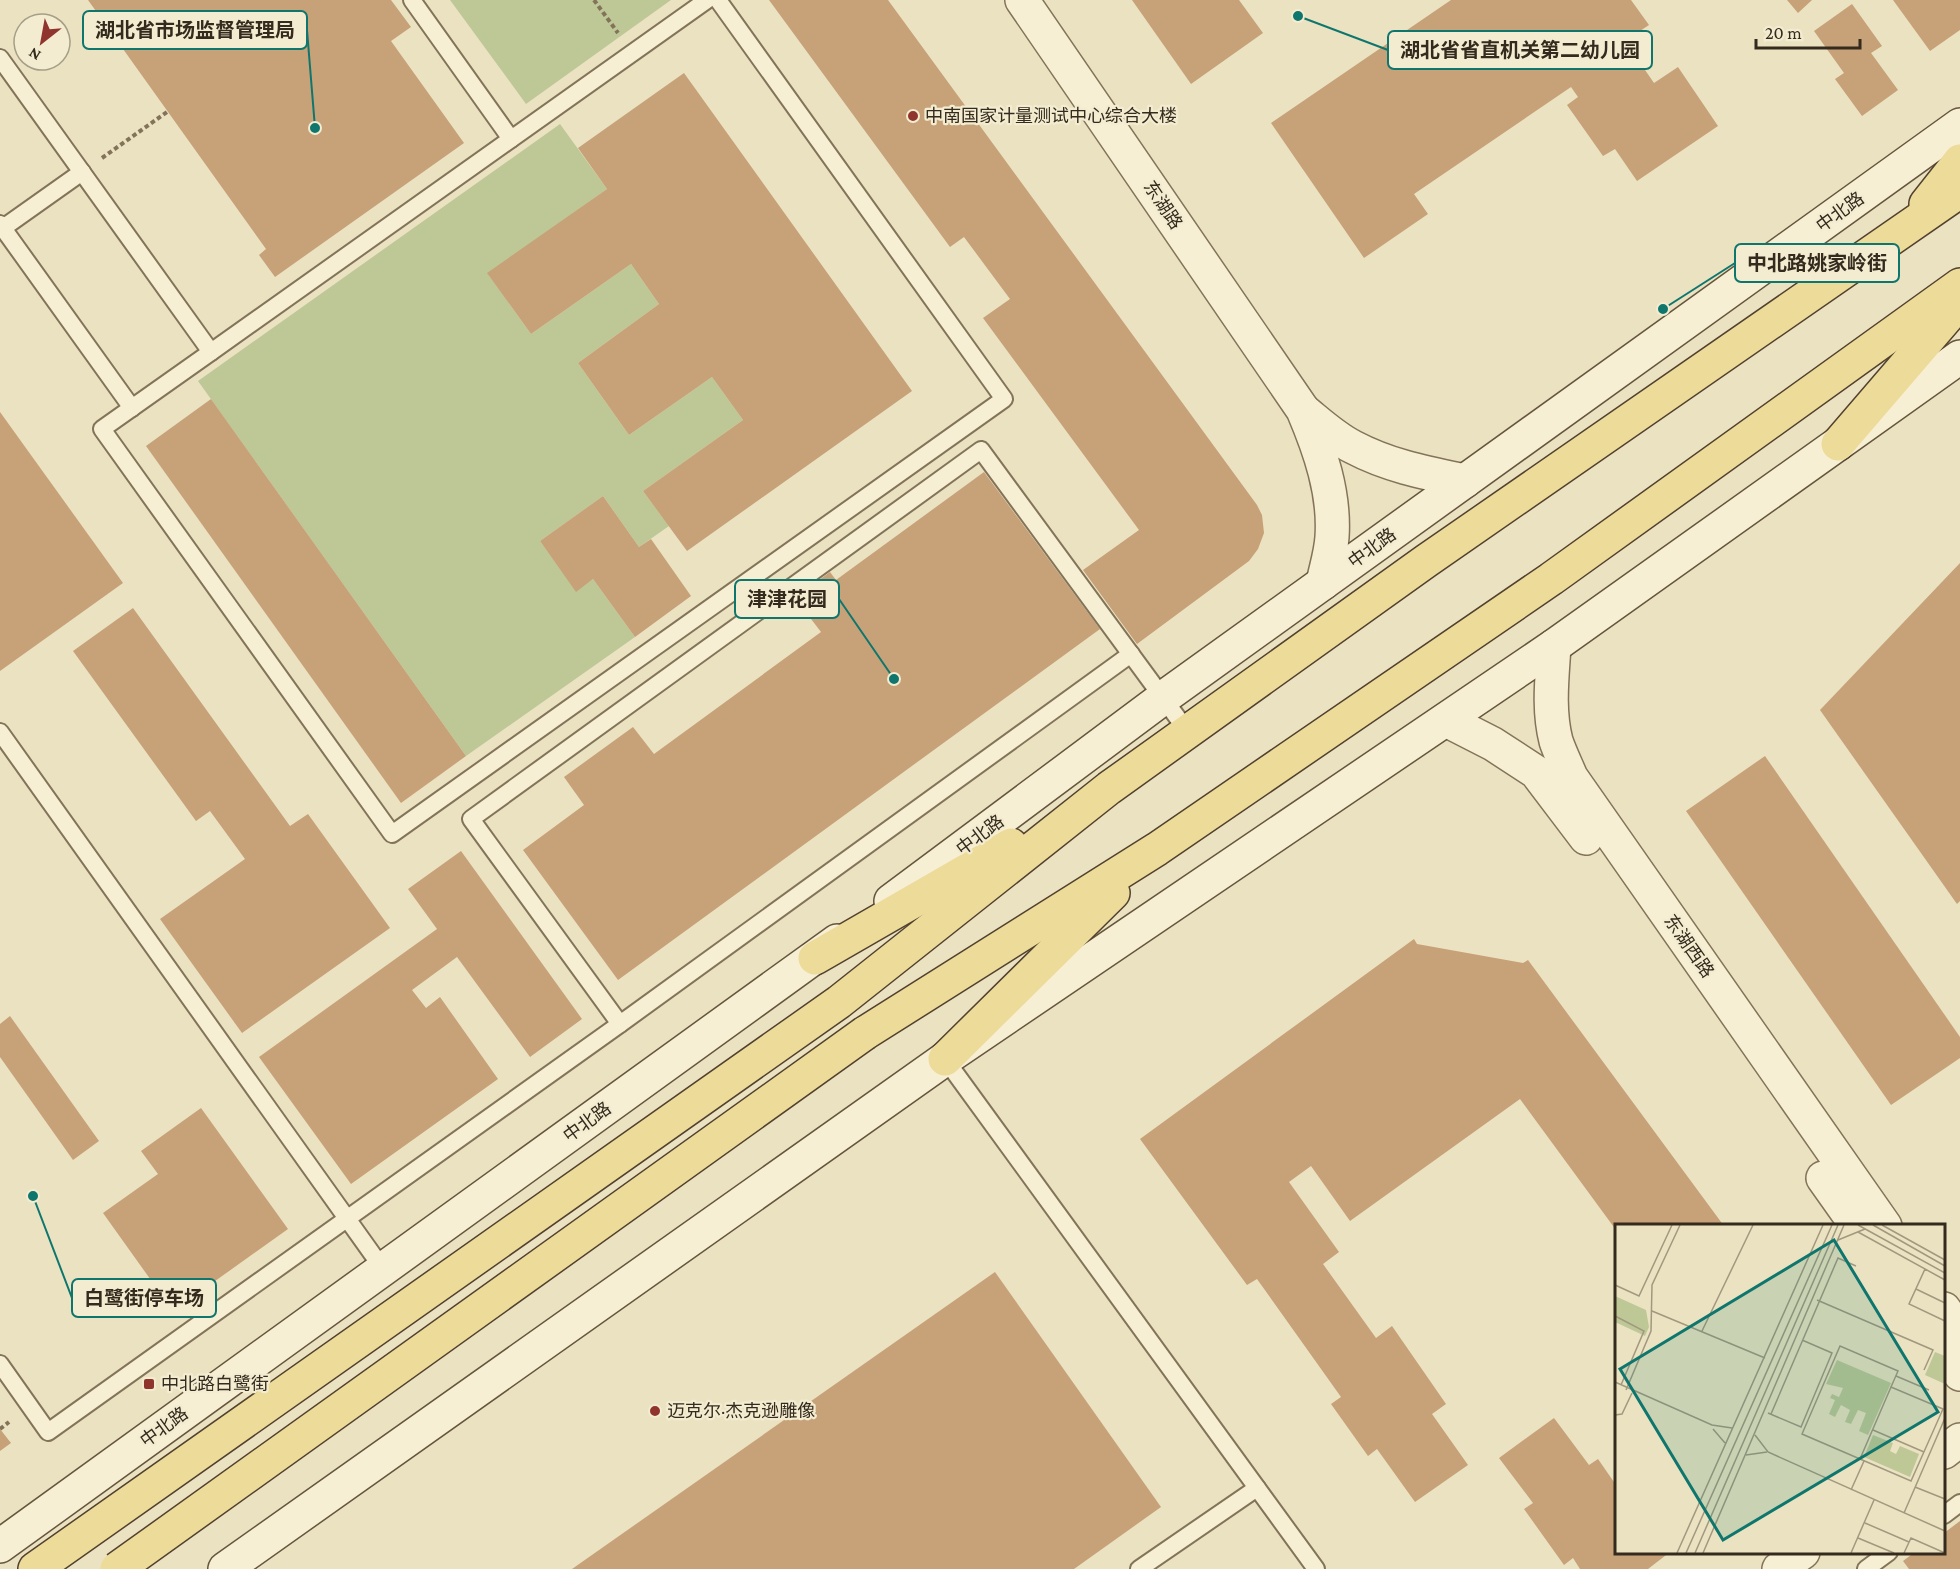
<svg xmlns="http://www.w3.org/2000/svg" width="1960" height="1569" font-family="'Crimson Pro','Noto Sans SC',serif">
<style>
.green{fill:#bec896}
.building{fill:#c7a178}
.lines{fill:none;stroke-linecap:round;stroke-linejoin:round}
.service-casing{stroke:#837459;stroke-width:20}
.minor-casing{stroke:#837459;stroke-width:36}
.tertiary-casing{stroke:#837459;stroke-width:36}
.secondary-casing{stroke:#65553d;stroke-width:36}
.primary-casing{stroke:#51412e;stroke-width:36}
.path{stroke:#837459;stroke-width:4;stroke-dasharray:4.5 3;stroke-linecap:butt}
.service{stroke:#f7efd3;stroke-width:16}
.minor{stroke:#f7efd3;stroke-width:33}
.tertiary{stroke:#f7efd3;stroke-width:33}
.secondary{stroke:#f7efd3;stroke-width:33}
.primary{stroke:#eddb9a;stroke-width:33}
.primary-bridge-casing{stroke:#51412e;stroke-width:36;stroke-linecap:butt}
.primary-bridge{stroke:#eddb9a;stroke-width:33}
.poi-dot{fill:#8f352d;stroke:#f3ecd0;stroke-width:2}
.labels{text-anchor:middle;stroke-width:4.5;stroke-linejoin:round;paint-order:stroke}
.poi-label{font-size:18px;fill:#342a1d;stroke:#f3ecd0;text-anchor:start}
.street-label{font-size:18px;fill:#342a1d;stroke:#f3ecd0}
.inset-road{fill:none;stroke:#a2987f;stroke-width:1.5}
.view{fill:#0f766e;fill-opacity:0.15;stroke:#0f766e;stroke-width:3}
.inset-edge{fill:none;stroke:#342a1d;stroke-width:3}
.leader{fill:none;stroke:#0f766e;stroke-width:2}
.callout-dot{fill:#0f766e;stroke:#f3ecd0;stroke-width:2}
.callout{fill:#f3ecd0;stroke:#0f766e;stroke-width:2}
.callout-label{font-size:20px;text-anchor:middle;font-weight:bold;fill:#342a1d}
</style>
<rect width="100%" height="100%" fill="#ebe2c1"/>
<g class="green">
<polygon points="450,0 671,0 526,104"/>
<polygon points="560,124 607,189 488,274 531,334 631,264 659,304 578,363 629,435 712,377 743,420 643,491 669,526 639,547 603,496 540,541 576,591 593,579 635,637 466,756 198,381"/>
</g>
<g class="building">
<polygon points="88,0 391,0 411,27 391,41 464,143 275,277 259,255 266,249"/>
<polygon points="769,0 888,0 1257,505 1262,515 1264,533 1258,549 1249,561 1137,644 1083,570 1139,530 983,318 1010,299 964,237 950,247"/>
<polygon points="1132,0 1239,0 1263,33 1191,84"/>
<polygon points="1451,0 1631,0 1649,25 1625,41 1654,83 1678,67 1718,126 1637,181 1615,149 1603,156 1567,105 1578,97 1571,87 1414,194 1428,214 1364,258 1271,123"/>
<polygon points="1787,0 1812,0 1798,13"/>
<polygon points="1893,0 1960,0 1960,30 1930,51"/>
<polygon points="1852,4 1882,46 1871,53 1898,90 1862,116 1835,79 1844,73 1814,31"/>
<polygon points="684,73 912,391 687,551 643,491 743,420 712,377 629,435 578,363 659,304 631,264 531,334 487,273 607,189 578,148"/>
<polygon points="211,399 466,756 401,803 146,446"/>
<polygon points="0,412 123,583 0,671"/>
<polygon points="984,472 1100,629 618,980 523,850 584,805 564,777 633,727 654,754 821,632 795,598 830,572 836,580"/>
<polygon points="603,496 639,547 651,539 691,596 635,637 593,579 576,592 540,541"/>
<polygon points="1960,563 1960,901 1957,904 1820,710"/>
<polygon points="133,608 290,826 308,814 390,928 242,1033 160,919 245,859 210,811 196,821 73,651"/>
<polygon points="1765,756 1960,1037 1960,1058 1891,1105 1686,811"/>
<polygon points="461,851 582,1019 530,1057 457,957 412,990 426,1008 440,997 498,1079 351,1184 259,1057 437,929 408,889"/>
<polygon points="1414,939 1417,944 1523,963 1528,960 1724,1226 1616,1226 1616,1230 1520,1099 1350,1221 1311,1166 1289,1182 1339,1252 1323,1264 1376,1338 1392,1326 1446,1404 1432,1414 1468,1465 1415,1502 1377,1449 1368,1456 1331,1404 1341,1397 1257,1279 1247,1285 1140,1139"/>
<polygon points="10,1016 99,1141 73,1160 0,1057 0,1024"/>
<polygon points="201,1108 288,1229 173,1311 103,1213 158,1174 141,1151"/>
<polygon points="995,1272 1161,1507 1074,1569 572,1569"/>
<polygon points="1554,1418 1589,1465 1598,1459 1616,1485 1616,1552 1670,1552 1648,1569 1580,1569 1573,1558 1564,1565 1524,1509 1533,1503 1499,1458"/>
<polygon points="0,1429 11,1443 0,1451"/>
<polygon points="1960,1521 1960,1569 1909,1569 1903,1561 1915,1552 1944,1552 1944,1533"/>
</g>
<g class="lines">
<g class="service-casing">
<g id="service">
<polyline points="412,0 511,139"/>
<polyline points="0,58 211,352 707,0"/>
<polyline points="0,224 132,408"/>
<polyline points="3,228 82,172"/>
<polyline points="211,352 102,429 392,834 1004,399 718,0"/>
<polyline points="0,732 383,1269"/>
<polyline points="620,1024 471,819 981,450 1188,732"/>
<polyline points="945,1059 1316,1569"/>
<polyline points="0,1364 48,1432 620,1024 1131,654"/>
<polyline points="1944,1515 1960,1503"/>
<polyline points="1139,1569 1257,1488"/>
<polyline points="1866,1569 1889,1552"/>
</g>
</g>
<g class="minor-casing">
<g id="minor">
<polyline points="1944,1452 1960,1440"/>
<polyline points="1779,1569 1803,1552"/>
</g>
</g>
<g class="tertiary-casing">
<g id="tertiary">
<path d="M 1022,0 L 1303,410 C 1320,450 1335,493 1332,537 C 1331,553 1326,568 1323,583"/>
<path d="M 1304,411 C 1320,424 1335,438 1353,447 C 1389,466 1426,473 1465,481"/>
<path d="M 1554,646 C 1552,678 1548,710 1556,741 C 1560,753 1566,765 1571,777 L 1885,1226"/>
<polyline points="1446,720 1493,744 1536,772 1586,838"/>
<polyline points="1823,1178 1857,1226"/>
<polyline points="1944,1309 1960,1332"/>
<polyline points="1944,1350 1960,1374"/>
</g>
</g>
<g class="secondary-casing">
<g id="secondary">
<polyline points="891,901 1163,698 1960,125"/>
<polyline points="0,1546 837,941"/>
<polyline points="225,1569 945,1059 1554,646 1960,357"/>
</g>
</g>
<g class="primary-casing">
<g id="primary">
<polyline points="1926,204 1960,161"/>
<polyline points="1838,444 1960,302"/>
<polyline points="815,958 1011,845"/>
<polyline points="865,1033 1157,849 1551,579 1960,285"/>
<polyline points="945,1059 1113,893"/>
<polyline points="35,1569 839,1002 1109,788 1426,561 1960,191"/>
</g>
</g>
<g class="path">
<polyline points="594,0 618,33"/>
<polyline points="102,158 167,112"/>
<polyline points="0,1429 9,1422"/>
</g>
<use href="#service" class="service"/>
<use href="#minor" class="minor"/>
<use href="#tertiary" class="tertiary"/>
<use href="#secondary" class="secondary"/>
<use href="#primary" class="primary"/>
<g class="primary-bridge-casing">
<polyline id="primary-bridge" points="117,1569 865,1033"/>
</g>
<use href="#primary-bridge" class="primary-bridge"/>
</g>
<g class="poi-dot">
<circle cx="913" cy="116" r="6"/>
<rect x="143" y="1378" width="12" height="12" rx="3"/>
<circle cx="655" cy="1411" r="6"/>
</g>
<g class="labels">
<g class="poi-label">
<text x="925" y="122">中南国家计量测试中心综合大楼</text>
<text x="161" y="1390">中北路白鹭街</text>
<text x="667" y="1417">迈克尔·杰克逊雕像</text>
</g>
<g class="street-label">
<text transform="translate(1163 205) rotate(56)" y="6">东湖路</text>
<text transform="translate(1840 212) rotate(-36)" y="6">中北路</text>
<text transform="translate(1372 548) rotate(-36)" y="6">中北路</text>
<text transform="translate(980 835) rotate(-37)" y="6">中北路</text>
<text transform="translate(1689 946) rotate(55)" y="6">东湖西路</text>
<text transform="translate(587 1122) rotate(-36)" y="6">中北路</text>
<text transform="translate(164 1427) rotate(-36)" y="6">中北路</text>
</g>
</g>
<g transform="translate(1615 1224)">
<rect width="330" height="330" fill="#ebe2c1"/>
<path d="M 0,72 L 31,86 L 34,103 L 30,112 L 0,98 ZM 320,128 L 330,132 L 330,160 L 310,151 ZM 222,136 L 276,159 L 253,211 L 244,207 L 251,189 L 243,186 L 236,200 L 230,198 L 235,186 L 226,181 L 220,193 L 214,190 L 220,176 L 215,174 L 217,170 L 224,173 L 228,164 L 211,160 ZM 258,211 L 278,219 L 275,227 L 281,230 L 285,222 L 304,230 L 295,253 L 249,233 Z" fill="#bec896"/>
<path class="inset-road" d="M 243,1 L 330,49M 258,1 L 330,42M 267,1 L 330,36M 243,8 L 330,56M 223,16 L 250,5M 310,45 L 294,80 L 330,97M 0,61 L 24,72 L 57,1M 301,65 L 330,79M 202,76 L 318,126 L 309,146M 37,87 L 150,134M 0,92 L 29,107 L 6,161M 87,107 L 138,1M 281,152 L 314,166M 0,158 L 97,201 L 117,204M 11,166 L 36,107 L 37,61 L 65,1M 153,189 L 186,203 L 217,129 L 187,116M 156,190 L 223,34 L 241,42M 0,191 L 7,190 L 17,169M 98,205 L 110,219M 258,206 L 309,228M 140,211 L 153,228 L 330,307M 131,231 L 152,228M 245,235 L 276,163 L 328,185 L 296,257 L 187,210 L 225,122 L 283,147 L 276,163M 300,263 L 330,275M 236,266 L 249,237M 289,289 L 330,194M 250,299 L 294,318M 243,314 L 279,329M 62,329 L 208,1M 71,329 L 217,1M 80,329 L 223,1M 88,329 L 229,1M 236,329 L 259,276M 289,329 L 296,314 L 330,329"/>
<path class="view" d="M 219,16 L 323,188 L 108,316 L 5,145 Z"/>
<rect width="330" height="330" class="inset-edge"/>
</g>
<path class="leader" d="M315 128L307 30M1298 16L1388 50M1663 309L1735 263M894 679L839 599M33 1196L72 1298"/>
<g class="callout-dot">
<circle cx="315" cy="128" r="6"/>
<circle cx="1298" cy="16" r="6"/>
<circle cx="1663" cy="309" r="6"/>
<circle cx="894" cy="679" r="6"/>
<circle cx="33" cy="1196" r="6"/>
</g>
<g class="callout">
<rect x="83" y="11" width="224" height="38" rx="6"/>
<rect x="1388" y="31" width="264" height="38" rx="6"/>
<rect x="1735" y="244" width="164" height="38" rx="6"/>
<rect x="735" y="580" width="104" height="38" rx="6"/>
<rect x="72" y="1279" width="144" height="38" rx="6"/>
</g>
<g class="callout-label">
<text x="195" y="37">湖北省市场监督管理局</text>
<text x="1520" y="57">湖北省省直机关第二幼儿园</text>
<text x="1817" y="270">中北路姚家岭街</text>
<text x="787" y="606">津津花园</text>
<text x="144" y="1305">白鹭街停车场</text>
</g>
<g transform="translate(42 42) rotate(211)"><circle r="28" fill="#f3ecd0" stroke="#a79e88" stroke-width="1.5"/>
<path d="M0-4.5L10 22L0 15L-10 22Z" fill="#8f352d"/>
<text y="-9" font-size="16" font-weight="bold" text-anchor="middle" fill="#342a1d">N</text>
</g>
<path d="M1756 39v9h104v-9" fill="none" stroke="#342a1d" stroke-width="3"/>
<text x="1765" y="39" font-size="18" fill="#342a1d" stroke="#f3ecd0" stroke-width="4.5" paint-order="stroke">20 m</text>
</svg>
